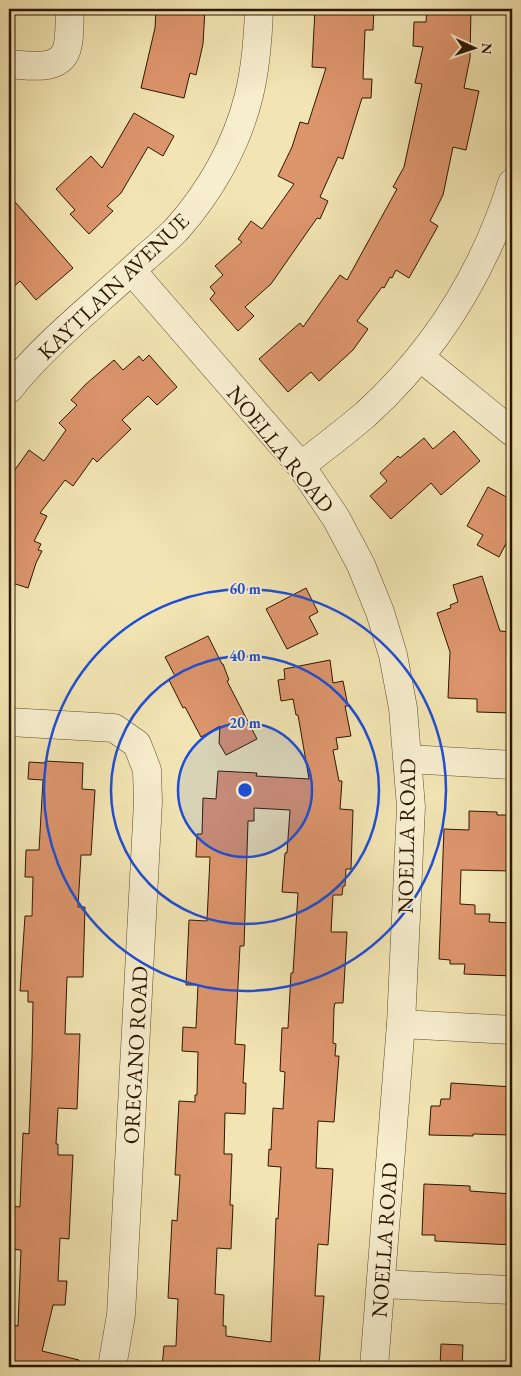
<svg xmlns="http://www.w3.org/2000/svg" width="521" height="1376" font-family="'EB Garamond',serif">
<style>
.building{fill:#dd956c;stroke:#2d1602;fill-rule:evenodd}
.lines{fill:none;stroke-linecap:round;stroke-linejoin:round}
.minor-casing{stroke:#5e4a2e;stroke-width:29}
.minor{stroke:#f7eece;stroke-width:28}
.ring{fill:none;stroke:#1d4ed8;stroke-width:2.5}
.labels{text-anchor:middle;stroke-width:4;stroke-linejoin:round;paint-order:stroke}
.street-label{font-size:22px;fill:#2d1602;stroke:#f7eece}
.centre{fill:#1d4ed8;stroke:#f7eece;stroke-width:2.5}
.ring-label{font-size:15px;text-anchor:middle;font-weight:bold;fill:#1d4ed8;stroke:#f7eece;stroke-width:4;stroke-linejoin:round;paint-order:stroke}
</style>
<rect width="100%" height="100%" fill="#f2e5b3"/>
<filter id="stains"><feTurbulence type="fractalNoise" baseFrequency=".004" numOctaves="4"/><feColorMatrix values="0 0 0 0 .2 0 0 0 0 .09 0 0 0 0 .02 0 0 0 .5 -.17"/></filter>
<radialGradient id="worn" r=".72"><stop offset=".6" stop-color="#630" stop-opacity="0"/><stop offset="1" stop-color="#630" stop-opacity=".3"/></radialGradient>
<g class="building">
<polygon points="156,9 205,9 203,44 196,75 190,73 184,98 141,88 155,28"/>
<polygon points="315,9 374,9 373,30 365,30 363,79 372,79 371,98 362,98 343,159 338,157 320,197 328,201 320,219 317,218 271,284 245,307 254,316 238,331 210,299 215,293 210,287 223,275 215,266 242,242 238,239 251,221 262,229 294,184 278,176 292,147 300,122 308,124 326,68 312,67"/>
<polygon points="427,9 471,9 470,58 464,88 479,91 466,150 453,147 443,195 430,221 438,226 409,278 396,270 392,278 390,277 384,288 382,287 357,321 368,329 353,350 319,381 311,372 288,392 259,359 300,323 303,327 340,275 347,280 397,189 393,187 404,167 422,84 415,83 423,47 413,46 414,22 426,22"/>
<polygon points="134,113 174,136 163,156 148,147 121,193 107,206 113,211 89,234 70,214 75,210 56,189 91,156 102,168"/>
<polygon points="9,195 73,268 36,300 20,281 9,291"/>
<polygon points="149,355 177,387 157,405 148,396 122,420 131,429 97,462 93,458 73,486 65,480 40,513 47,516 34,541 41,544 38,550 42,551 36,563 28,588 9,582 9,478 29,450 44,461 66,430 59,423 77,405 71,400 86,384 114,360 123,370 139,356 143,361"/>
<polygon points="454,431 480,461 441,495 431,483 391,519 370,496 387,481 380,473 398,456 400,458 424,438 433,449"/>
<polygon points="488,487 512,500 512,532 499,557 477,545 483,535 467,526"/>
<polygon points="482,576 500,631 512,632 512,713 477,712 477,699 448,698 450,652 437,613 451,608 450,605 458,602 453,585"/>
<polygon points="306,588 318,612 309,617 318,634 287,649 266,609"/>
<polygon points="208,636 222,664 223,664 229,680 227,681 257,739 226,755 219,743 220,726 201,737 185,707 183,708 169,680 175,676 165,657"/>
<path d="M 330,660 L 333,683 L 343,681 L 348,706 L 345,706 L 351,736 L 336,738 L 338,749 L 333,750 L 339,781 L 342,781 L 340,809 L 353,810 L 351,869 L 346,869 L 345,886 L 343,886 L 342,895 L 333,895 L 331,932 L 347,932 L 343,1003 L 335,1003 L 334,1008 L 333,1043 L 336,1044 L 335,1056 L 339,1056 L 334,1122 L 318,1121 L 316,1168 L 333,1169 L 328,1245 L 318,1244 L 315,1296 L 324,1296 L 319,1367 L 162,1367 L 164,1346 L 176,1346 L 178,1299 L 168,1298 L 172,1220 L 177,1221 L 180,1175 L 175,1175 L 179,1101 L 195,1102 L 195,1095 L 197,1095 L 198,1052 L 182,1051 L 183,1027 L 196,1028 L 198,985 L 186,985 L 189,920 L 207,921 L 210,857 L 196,857 L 197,834 L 202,834 L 203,798 L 216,799 L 218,771 L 257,773 L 256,776 L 309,779 L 298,715 L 296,715 L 293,699 L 281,701 L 278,680 L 285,679 L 284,669 ZM 254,808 L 290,810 L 287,853 L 285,853 L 282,892 L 298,893 L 293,973 L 291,973 L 288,1028 L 282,1028 L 280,1071 L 285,1072 L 283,1109 L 273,1108 L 271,1150 L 269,1149 L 268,1166 L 281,1167 L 278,1219 L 276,1218 L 271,1342 L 226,1336 L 226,1326 L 223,1326 L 224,1295 L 215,1294 L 217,1248 L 231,1249 L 233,1205 L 230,1205 L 232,1154 L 224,1154 L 225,1113 L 245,1114 L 246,1083 L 243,1083 L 245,1045 L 235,1044 L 240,946 L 244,946 L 248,821 L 254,821 Z"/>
<polygon points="45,761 83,763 82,789 95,790 91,855 81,855 78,907 85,907 83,977 67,977 65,1034 80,1034 77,1109 58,1108 56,1144 58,1144 58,1155 73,1155 69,1239 60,1238 58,1281 67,1281 65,1305 53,1305 42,1351 79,1360 79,1367 9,1367 9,1324 18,1326 21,1250 10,1249 11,1206 20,1207 23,1133 29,1134 32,1056 33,1002 28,1002 28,991 20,991 25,916 32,916 33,877 25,877 26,850 39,850 43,780 28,779 29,762 45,763"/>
<polygon points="469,811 497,812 497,815 512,815 512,871 461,870 460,904 475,905 475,914 490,914 489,922 512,923 512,976 464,974 465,964 450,964 450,960 439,959 444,829 469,830"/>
<polygon points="451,1083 512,1087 512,1135 473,1134 473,1136 429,1135 431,1106 440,1106 441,1099 450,1099"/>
<polygon points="424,1184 470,1186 470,1191 512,1194 512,1245 435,1241 435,1235 422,1235"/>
<polygon points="441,1344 463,1345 462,1367 440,1367"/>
</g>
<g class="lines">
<g class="minor-casing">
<g id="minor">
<path d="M 9,64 C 25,65 53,71 64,55 C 71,45 69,20 70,9"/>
<polyline points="132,271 301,466 336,518 361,565 380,612 393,655 403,708 411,807 401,1024 374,1367"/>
<polyline points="420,357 512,432"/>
<path d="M 9,389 C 48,340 100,301 145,258 C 155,249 166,240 176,230 C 210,192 237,145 249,95 C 256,67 258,38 259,9"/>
<path d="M 301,466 C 322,449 345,432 366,414 C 435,351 484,272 512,183"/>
<polyline points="9,722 114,728 137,744 147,770 148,802 121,1315 112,1367"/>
<polyline points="408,759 512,765"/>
<polyline points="401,1024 512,1030"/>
<polyline points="381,1284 512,1290"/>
</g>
</g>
<use href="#minor" class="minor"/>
</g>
<circle cx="245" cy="790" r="67" fill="#1d4ed8" fill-opacity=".12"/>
<g class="ring">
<circle cx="245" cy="790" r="67"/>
<circle cx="245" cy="790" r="134"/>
<circle cx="245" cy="790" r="201"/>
</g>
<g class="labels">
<g class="street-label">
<text transform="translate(113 286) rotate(-44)" y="8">KAYTLAIN AVENUE</text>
<text transform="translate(281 449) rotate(51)" y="8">NOELLA ROAD</text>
<text transform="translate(406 836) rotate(-89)" y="8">NOELLA ROAD</text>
<text transform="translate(135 1055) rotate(-87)" y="8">OREGANO ROAD</text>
<text transform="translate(384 1240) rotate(-86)" y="8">NOELLA ROAD</text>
</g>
</g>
<circle cx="245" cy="790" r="8" class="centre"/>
<g class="ring-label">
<text x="245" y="594">60 m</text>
<text x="245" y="661">40 m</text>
<text x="245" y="728">20 m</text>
</g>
<rect width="521" height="1376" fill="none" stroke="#f2e5b3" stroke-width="30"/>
<rect x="10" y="10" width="501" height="1356" fill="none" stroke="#2d1602" stroke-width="2.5"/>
<rect x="15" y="15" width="491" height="1346" fill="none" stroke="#2d1602"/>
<g transform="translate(474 48) rotate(93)" stroke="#f7eece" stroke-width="4" paint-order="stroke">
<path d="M0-4L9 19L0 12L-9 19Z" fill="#2d1602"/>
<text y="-8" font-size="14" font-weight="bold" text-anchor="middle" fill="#2d1602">N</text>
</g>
<rect width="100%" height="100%" filter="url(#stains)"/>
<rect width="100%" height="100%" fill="url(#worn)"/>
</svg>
